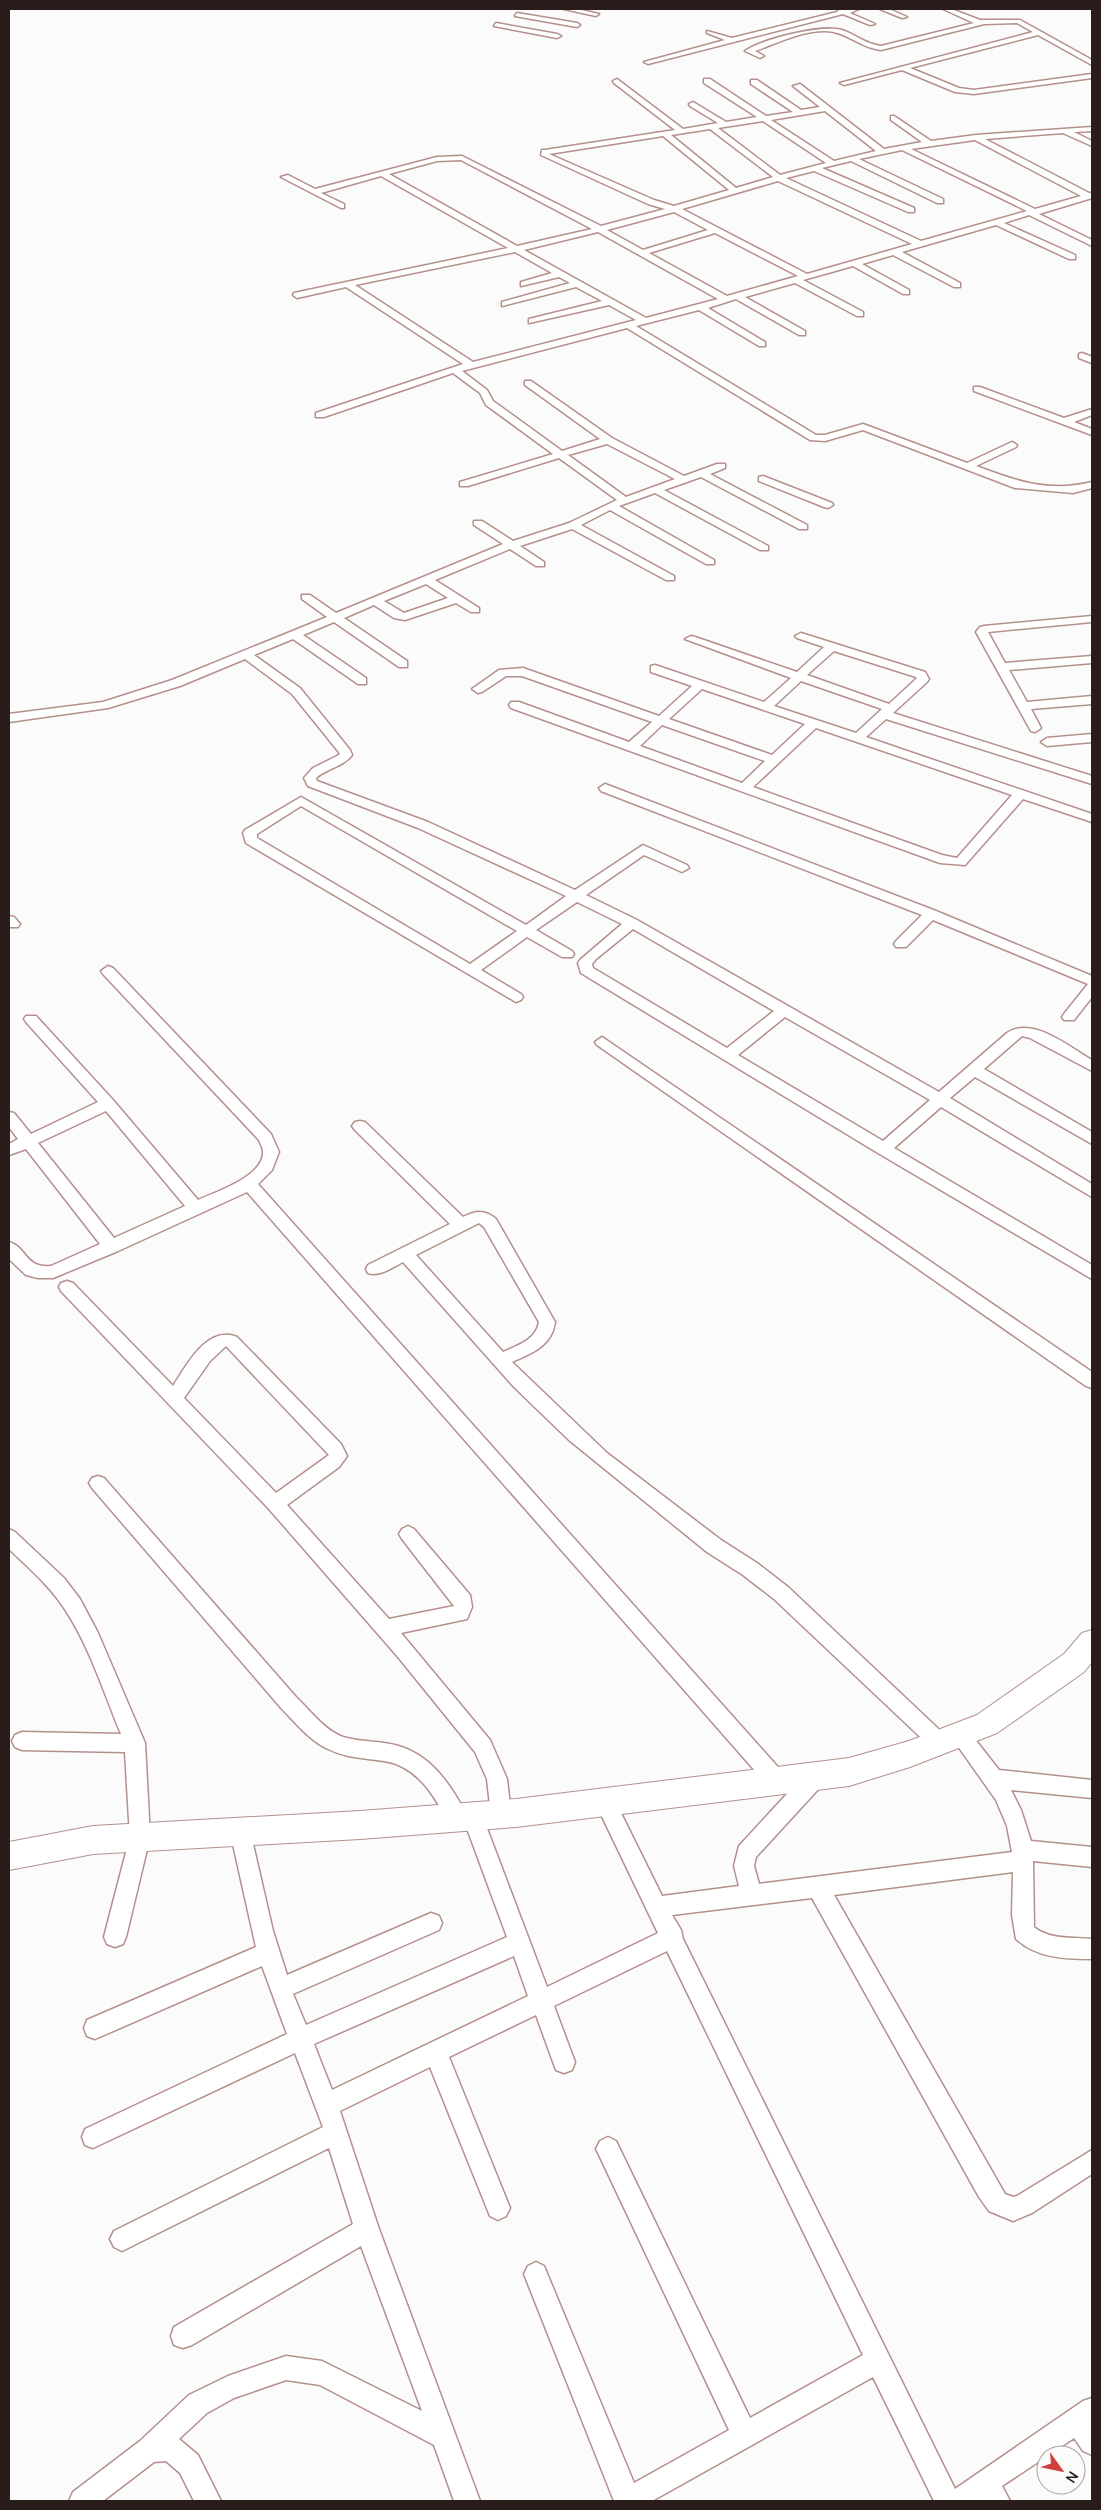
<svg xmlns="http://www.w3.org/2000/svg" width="1101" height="2510" font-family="Manrope,sans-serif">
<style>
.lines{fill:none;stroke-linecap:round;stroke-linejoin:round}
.street-casing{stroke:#b4908b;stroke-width:3}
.secondary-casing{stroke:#b4908b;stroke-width:2}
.street{fill:#fff;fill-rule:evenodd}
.secondary{fill:#fff;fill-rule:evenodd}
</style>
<rect width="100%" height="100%" fill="#fbfbfb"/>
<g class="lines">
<g class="street-casing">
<g id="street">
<polygon points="564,9 577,9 599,14 596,16"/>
<polygon points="840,9 859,9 850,13 875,24 870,25 843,14 648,64 644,62 725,40 707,33 707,31 732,38 837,12"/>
<polygon points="880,9 889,9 907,17 902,18"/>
<path d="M 943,9 L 951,9 L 980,20 L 1020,20 L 1092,60 L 1092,65 L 1038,35 L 910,68 L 959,88 L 974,90 L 1092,74 L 1092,78 L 974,94 L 955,92 L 902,70 L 844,85 L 840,83 L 1033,32 L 1017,23 L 984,24 L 881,50 C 863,48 851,36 834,32 C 809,27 778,43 755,51 L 764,56 L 760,58 L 745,51 C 762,39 822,24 842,30 C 856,35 866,44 881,46 L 974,23 Z"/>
<polygon points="517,13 577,23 580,25 577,27 515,16"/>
<polygon points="496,23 557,34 561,36 557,38 494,26"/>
<path d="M 617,79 L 683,129 L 718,123 L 690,106 L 689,104 L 693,102 L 726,122 L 757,117 L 704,83 L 704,79 L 710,79 L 766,116 L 793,112 L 751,84 L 751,80 L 757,80 L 801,110 L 820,107 L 793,86 L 800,84 L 884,149 L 922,142 L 891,120 L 891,116 L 894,116 L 931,141 L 976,135 L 1092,127 L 1092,131 L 1074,132 L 1092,141 L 1092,146 L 1063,133 L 985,139 L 1089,193 L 1092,193 L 1092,198 L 1039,214 L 1092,240 L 1092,246 L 1029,215 L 1004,223 L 1075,255 L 1075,259 L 1069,259 L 996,225 L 902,252 L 960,283 L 960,287 L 954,287 L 893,255 L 862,264 L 909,290 L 909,294 L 903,294 L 853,266 L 803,280 L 863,312 L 863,316 L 857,316 L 795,283 L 745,297 L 805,331 L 805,335 L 799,335 L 736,299 L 708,308 L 765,342 L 765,346 L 759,346 L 699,310 L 636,326 L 816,435 L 825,435 L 863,424 L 967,463 L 1012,442 L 1017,445 L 1016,447 L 976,466 C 1016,481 1048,493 1092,482 L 1092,488 L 1073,493 L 1015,488 L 863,430 L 825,441 L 810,440 L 627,328 L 462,371 L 487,390 L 493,401 L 562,451 L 600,439 L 525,385 L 525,381 L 531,381 L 612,438 L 684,476 L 717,464 L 725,464 L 725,468 L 710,474 L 807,525 L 807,529 L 799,529 L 701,477 L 664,490 L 768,546 L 768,550 L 760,550 L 655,493 L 619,506 L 714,560 L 714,564 L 706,564 L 610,510 L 581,525 L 674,576 L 674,580 L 666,580 L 572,529 L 520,546 L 544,562 L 544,566 L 536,566 L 510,549 L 435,580 L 479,608 L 479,612 L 471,612 L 456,603 L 405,620 L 394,618 L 374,605 L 344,618 L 407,661 L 407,667 L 399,667 L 334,622 L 303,635 L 366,678 L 366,684 L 358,684 L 293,639 L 254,655 L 300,688 L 350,750 L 352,755 C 343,767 327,768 316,778 L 317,781 L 428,822 L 575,890 L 643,845 L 687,865 L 689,868 L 682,872 L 644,855 L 586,895 L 637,920 L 939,1092 L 1007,1033 C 1033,1016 1069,1047 1092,1060 L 1092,1071 L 1030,1038 L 1022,1036 L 984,1069 L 1092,1132 L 1092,1144 L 975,1077 L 950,1098 L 1092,1184 L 1092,1197 L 941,1107 L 894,1148 L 1092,1265 L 1092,1279 L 878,1153 L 581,973 L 578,963 L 580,960 L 622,924 L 577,902 L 536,930 L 572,951 L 574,954 L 572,957 L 562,957 L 527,937 L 481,970 L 521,994 L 523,997 L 521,1000 L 516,1002 L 246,843 L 243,833 L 245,830 L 301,797 L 526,925 L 566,896 L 418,828 L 308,786 L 304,778 L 313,768 L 337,756 L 340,754 L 338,751 L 292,694 L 245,659 L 180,686 L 108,708 L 9,722 L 9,714 L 103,702 L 172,680 L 327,617 L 302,599 L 302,595 L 310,595 L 336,613 L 503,544 L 474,525 L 474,521 L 482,521 L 513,541 L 569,523 L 617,500 L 559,458 L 468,486 L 460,486 L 460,482 L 553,454 L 486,405 L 480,393 L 453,373 L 324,417 L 316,417 L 316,413 L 463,364 L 346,287 L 297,298 L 293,295 L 294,293 L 508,248 L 381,176 L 321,193 L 344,204 L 344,208 L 341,208 L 281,177 L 288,175 L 315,189 L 437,157 L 462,156 L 601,226 L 665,209 L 648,204 L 541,155 L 542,150 L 545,150 L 675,130 L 614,83 L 613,81 ZM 825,111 L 876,151 L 834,161 L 771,120 ZM 763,121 L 826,163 L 780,175 L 718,128 ZM 710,129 L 773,177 L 736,188 L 671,135 ZM 663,136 L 729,190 L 674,206 L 654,200 L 549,154 ZM 975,140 L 1081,196 L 1035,209 L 911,149 ZM 902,150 L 1027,211 L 921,241 L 786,178 L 814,171 L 908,212 L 914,212 L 914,208 L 822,168 L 851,161 L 937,203 L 943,203 L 943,199 L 859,159 ZM 461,160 L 592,229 L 517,246 L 389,174 L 437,161 ZM 778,181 L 912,244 L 807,274 L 682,209 ZM 674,212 L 708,230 L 643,250 L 607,230 ZM 598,232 L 718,299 L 646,318 L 524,250 ZM 715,233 L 798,276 L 727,296 L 649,253 ZM 515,252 L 552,273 L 521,282 L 521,286 L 559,277 L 570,283 L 502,302 L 502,306 L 576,287 L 602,301 L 529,319 L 529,323 L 609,305 L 636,320 L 473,362 L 355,285 ZM 607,444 L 675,479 L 626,497 L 568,455 ZM 426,584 L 448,598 L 404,613 L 384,601 ZM 301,806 L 517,931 L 470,964 L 257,838 L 257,834 ZM 633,929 L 774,1011 L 727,1048 L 593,968 L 592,964 L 596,959 ZM 785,1017 L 930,1100 L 883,1141 L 738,1055 Z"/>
<polygon points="1082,353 1092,357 1092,363 1079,358 1079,354"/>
<polygon points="974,387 980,387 1064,418 1092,409 1092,415 1074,422 1092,429 1092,435 974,391"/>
<polygon points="763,476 832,503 833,505 828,508 824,507 759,481 759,477"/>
<polygon points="1092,616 1092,622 988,632 1005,663 1092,656 1092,663 1009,670 1027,702 1092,696 1092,704 1031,709 1041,728 1035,732 1031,731 976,632 980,627 984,626"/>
<path d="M 801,633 L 925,672 L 929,679 L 927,682 L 893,713 L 1092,776 L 1092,784 L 886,719 L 866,737 L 1092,814 L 1092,822 L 1023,799 L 965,865 L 940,863 L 511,708 L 509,705 L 511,702 L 519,702 L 629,742 L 652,722 L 522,676 L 506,676 L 482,692 L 478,693 L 472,689 L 499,670 L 523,668 L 659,716 L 692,686 L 651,672 L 651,666 L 655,665 L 764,702 L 791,678 L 685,639 L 691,636 L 695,637 L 797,672 L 824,647 L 797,638 L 795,636 ZM 834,651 L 916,677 L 917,678 L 889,704 L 807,675 ZM 801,681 L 882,709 L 856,733 L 774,706 ZM 702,689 L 805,724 L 772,755 L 669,719 ZM 662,725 L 765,761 L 742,783 L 640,746 ZM 816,728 L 1012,795 L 957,858 L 942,855 L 753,787 Z"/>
<polygon points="1092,734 1092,742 1047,746 1041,742 1047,738"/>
<polygon points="605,784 936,911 1092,976 1092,997 1074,1020 1064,1020 1062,1017 1064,1014 1088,984 933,920 906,947 896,947 894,944 896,941 922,915 601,791 599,788"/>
<polygon points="9,916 14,917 20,924 18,927 9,927"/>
<path d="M 108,966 L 113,968 L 271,1134 L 279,1152 L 272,1170 L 258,1184 L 785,1775 L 788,1782 L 785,1789 L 778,1791 L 771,1789 L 247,1192 L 118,1251 L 53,1278 L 38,1278 L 26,1275 L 9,1259 L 9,1242 C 28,1248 24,1268 51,1266 L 100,1244 L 26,1149 L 9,1155 L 9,1144 L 18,1139 L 9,1127 L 9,1112 L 14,1113 L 31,1134 L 98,1102 L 26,1022 L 24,1019 L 26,1016 L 36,1016 L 113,1100 L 198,1200 C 216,1192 265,1176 263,1151 C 263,1148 260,1143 259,1140 L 103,974 L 101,971 ZM 106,1111 L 185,1206 L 114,1238 L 38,1143 Z"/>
<polygon points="602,1037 1092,1372 1092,1388 1086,1386 597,1045 595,1042"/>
<path d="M 360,1121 L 365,1122 L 463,1217 C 475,1211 484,1209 496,1219 L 555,1322 C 552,1346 532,1353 512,1362 L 607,1453 L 721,1540 L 757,1563 L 788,1587 L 947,1737 L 950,1743 L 947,1749 L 940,1752 L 933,1749 L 774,1599 L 743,1575 L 707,1552 L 569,1440 L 514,1387 L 403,1262 C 393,1267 380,1277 368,1273 L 366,1269 L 368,1265 L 450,1224 L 355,1130 L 352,1126 L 355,1122 ZM 479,1223 L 484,1227 L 539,1322 C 536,1340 518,1345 503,1352 L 416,1255 Z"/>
<path d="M 67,1281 L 73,1283 L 173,1386 C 187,1365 207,1325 237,1337 L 341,1444 L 347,1456 L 339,1467 L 287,1505 L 389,1619 L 454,1606 L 402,1539 L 399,1534 L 402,1529 L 408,1526 L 414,1529 L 470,1595 L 472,1607 L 467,1619 L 401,1633 L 490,1740 L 507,1779 L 511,1814 L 508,1821 L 501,1824 L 494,1821 L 491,1814 L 487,1779 L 475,1752 L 398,1657 L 269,1509 L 61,1291 L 59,1287 L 61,1283 ZM 226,1346 L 329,1455 L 276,1493 L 184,1398 L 210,1361 Z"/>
<path d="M 98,1476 L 104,1478 L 296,1697 C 310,1710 324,1730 343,1737 C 356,1741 371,1741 384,1743 C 425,1748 447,1778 465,1812 L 473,1807 L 480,1810 L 547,1987 L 658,1933 L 595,1802 L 598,1795 L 605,1793 L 612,1795 L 662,1896 L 739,1886 L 734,1866 L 739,1846 L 809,1770 L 816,1768 L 823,1770 L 826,1777 L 823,1784 L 756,1857 L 754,1866 L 759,1884 L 1012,1852 L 1007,1826 L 996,1800 L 950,1735 L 953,1729 L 960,1726 L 967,1729 L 999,1770 L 1092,1780 L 1092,1798 L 1011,1790 L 1021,1810 L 1031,1841 L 1092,1847 L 1092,1867 L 1033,1861 L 1034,1927 C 1049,1940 1073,1937 1092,1939 L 1092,1959 C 1065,1959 1037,1958 1016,1939 L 1012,1915 L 1013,1872 L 834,1895 L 1005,2194 L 1013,2197 L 1017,2196 L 1092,2150 L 1092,2174 L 1032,2213 L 1013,2221 L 989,2211 L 979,2197 L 812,1898 L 672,1915 L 681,1930 L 683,1939 L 955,2489 L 1083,2401 L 1092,2398 L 1092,2455 L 1083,2451 L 1074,2438 L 1002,2486 L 1010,2501 L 934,2501 L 873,2377 L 652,2501 L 614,2501 L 524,2274 L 528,2266 L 536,2262 L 544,2266 L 634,2483 L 729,2430 L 600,2157 L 596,2149 L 600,2141 L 608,2137 L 616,2141 L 750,2418 L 863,2355 L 667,1951 L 554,2006 L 575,2062 L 572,2070 L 564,2073 L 556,2070 L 536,2015 L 449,2057 L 510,2208 L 506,2216 L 498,2220 L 490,2216 L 430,2067 L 340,2111 L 379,2229 L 480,2501 L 454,2501 L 434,2445 L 320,2385 L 286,2380 L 234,2398 L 207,2413 L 179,2439 L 198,2455 L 221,2501 L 194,2501 L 180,2473 L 166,2461 L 154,2462 L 103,2501 L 69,2501 L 73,2492 L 140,2441 L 189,2395 L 228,2376 L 286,2356 L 322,2361 L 422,2411 L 361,2246 L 192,2345 L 183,2348 L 174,2345 L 171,2336 L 174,2327 L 353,2224 L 329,2148 L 122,2251 L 114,2247 L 110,2239 L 114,2231 L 323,2127 L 295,2053 L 93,2148 L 85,2145 L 82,2137 L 85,2129 L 287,2034 L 262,1966 L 95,2039 L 87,2036 L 84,2028 L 87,2020 L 256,1947 L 230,1831 L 233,1824 L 240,1821 L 247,1824 L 250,1831 L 273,1931 L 287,1975 L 431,1913 L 439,1916 L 442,1923 L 439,1930 L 293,1994 L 306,2025 L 507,1937 L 465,1823 L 457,1828 L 450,1825 C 435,1797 418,1766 384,1761 C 365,1758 346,1758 328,1749 C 310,1741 296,1723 282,1709 L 92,1488 L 89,1483 L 92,1478 ZM 514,1956 L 528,1996 L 332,2090 L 314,2044 Z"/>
<path d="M 9,1529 L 15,1532 L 64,1578 L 80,1599 L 98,1633 L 145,1743 L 150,1837 L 126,1937 L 123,1944 L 115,1947 L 107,1944 L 104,1937 L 130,1837 L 125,1752 L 22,1750 L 15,1747 L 12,1741 L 15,1735 L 22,1732 L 121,1734 C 104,1693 90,1648 66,1611 C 51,1587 29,1568 9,1549 Z"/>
</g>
</g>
<g class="secondary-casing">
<polygon id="secondary" points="1092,1630 1092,1662 1084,1672 997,1733 910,1767 849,1786 516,1827 360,1839 93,1854 9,1870 9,1842 93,1826 360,1811 516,1799 849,1758 909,1741 977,1715 1064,1654 1082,1633"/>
</g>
<use href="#street" class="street"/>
<use href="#secondary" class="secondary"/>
</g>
<rect width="1101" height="2510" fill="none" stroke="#2a1c1a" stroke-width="20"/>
<g transform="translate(1061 2470) rotate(123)"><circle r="24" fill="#fbfbfb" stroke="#a7a2a1"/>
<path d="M0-4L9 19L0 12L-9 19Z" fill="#cf413c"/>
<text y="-8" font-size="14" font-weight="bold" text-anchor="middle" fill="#2a1c1a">N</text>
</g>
</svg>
